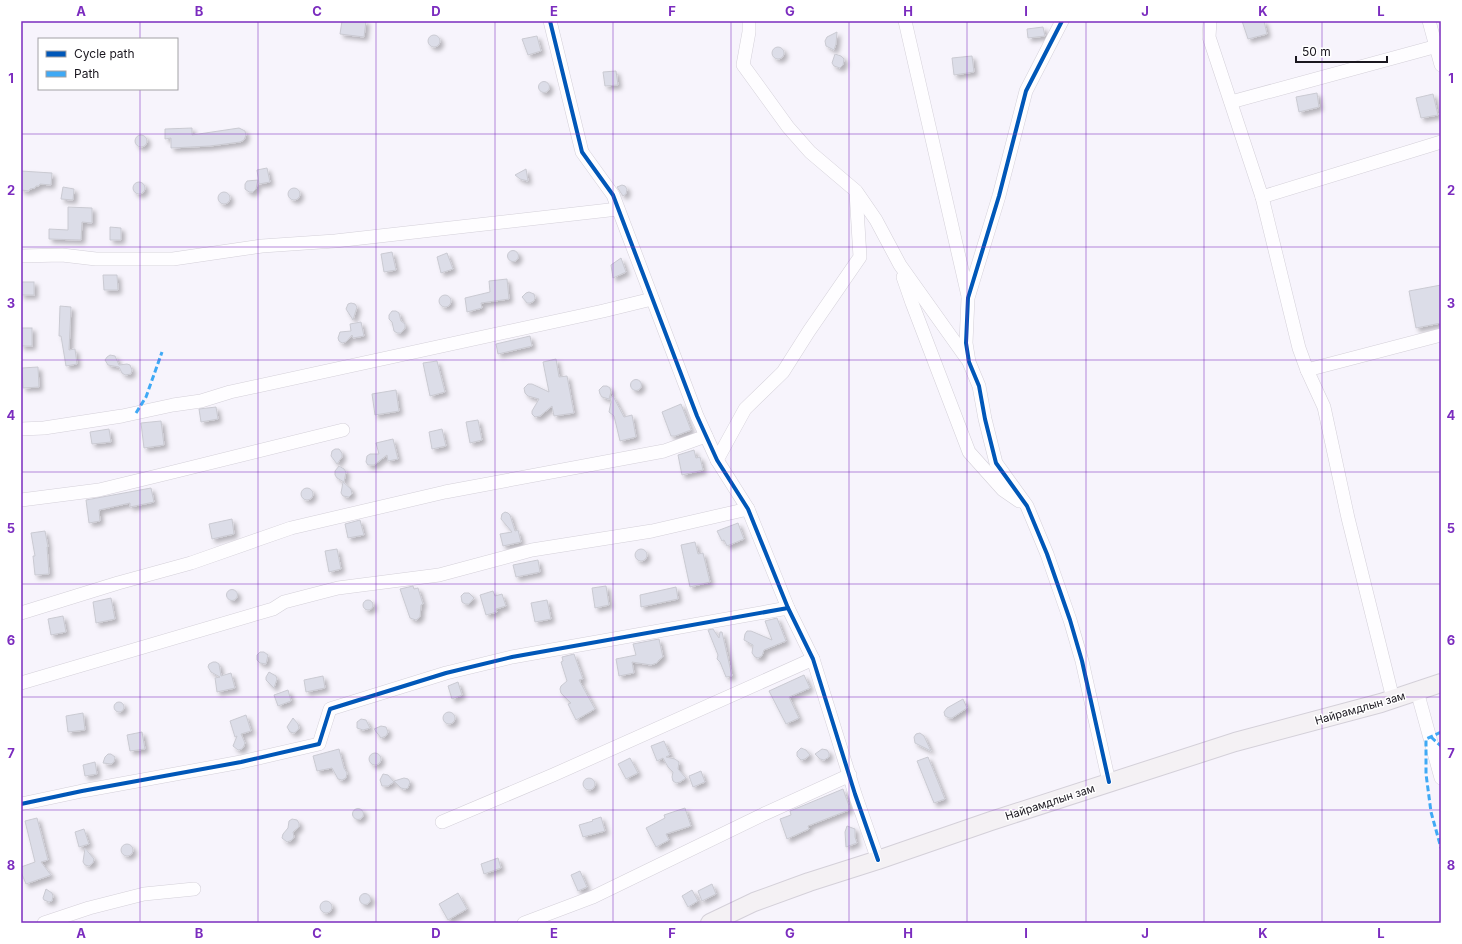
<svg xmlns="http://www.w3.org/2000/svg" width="1462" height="944" font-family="Inter,sans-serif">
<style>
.building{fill:#dcdde8;stroke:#cacad2;filter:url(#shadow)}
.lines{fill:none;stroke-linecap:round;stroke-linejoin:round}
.street-casing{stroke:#d4d0d9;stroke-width:14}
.secondary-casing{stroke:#d4d0d9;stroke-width:20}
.street{stroke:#fefdff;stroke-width:13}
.secondary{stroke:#f4f1f4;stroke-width:18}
.quiet{stroke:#3fa9f5;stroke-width:3;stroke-dasharray:6 3;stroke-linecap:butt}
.cycleway-casing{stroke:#fff;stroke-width:6}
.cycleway{stroke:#0057b8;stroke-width:4}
.grid{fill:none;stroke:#7b2cbf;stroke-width:1;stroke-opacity:0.55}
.labels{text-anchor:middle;stroke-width:3;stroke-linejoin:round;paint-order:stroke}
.street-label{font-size:11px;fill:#1a171f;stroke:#fff}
.neatline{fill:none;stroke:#7b2cbf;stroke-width:1.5}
.grid-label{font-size:13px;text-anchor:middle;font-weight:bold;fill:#7b2cbf}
</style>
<defs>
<filter id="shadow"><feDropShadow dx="3.5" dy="3.5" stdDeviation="2" flood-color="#0004"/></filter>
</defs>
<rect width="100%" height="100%" fill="#f7f4fc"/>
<g class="building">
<polygon points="342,21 366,21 364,37 340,34"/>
<polygon points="1242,21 1264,21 1267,34 1248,39"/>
<polygon points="1043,27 1045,36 1028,38 1027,29"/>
<polygon points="837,32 836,44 834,50 826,46 825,41 827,37"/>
<circle cx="434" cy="41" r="6"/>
<polygon points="537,36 541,51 528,55 522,39"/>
<circle cx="778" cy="53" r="6"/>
<polygon points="835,54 841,56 844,59 843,65 840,68 834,66 832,63"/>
<polygon points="972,56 974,72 954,75 952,58"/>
<polygon points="616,71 618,85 605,86 603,72"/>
<circle cx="544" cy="87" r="5.5"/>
<polygon points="1317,93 1319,107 1299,112 1296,97"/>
<polygon points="1433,94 1438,115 1421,118 1416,98"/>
<polygon points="192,128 192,135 239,128 245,131 246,135 244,140 240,142 210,146 171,148 171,138 165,139 165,129"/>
<circle cx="141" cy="141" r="6"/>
<polygon points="267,168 270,182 259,184 257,170"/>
<polygon points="526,169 528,181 520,179 515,175"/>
<polygon points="21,171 52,173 51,185 40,184 39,186 36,186 35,188 30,189 29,191 21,190"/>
<polygon points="258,180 256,189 253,192 249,192 245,189 245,184 247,181"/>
<circle cx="139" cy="188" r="6"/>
<polygon points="622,185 625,186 627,189 626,194 623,196 617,187"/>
<polygon points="63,187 74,189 73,200 61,199"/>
<circle cx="294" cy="194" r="6"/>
<circle cx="224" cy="198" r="6"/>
<polygon points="68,207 92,208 92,223 82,222 81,240 49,239 49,229 68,230"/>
<polygon points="110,227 121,228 121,240 110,240"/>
<circle cx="513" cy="256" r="5.5"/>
<polygon points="392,252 396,270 384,272 381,254"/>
<polygon points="447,253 453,269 441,273 437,257"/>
<polygon points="621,258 626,272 613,278 611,265"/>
<polygon points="103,275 117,275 118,290 104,290"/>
<polygon points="507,279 509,299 481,303 482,308 467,312 465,298 490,292 489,281"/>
<rect x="21" y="282" width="13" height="13"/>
<polygon points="1441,285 1441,323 1416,328 1409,291"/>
<polygon points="529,292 534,294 535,298 534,301 530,303 527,303 522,297 526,293"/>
<circle cx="445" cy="301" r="6"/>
<polygon points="351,303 355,304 357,307 353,320 346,309 348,304"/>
<polygon points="60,306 71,307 69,350 75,349 77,364 66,366 61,336 59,336"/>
<polygon points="392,311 396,311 399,313 401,321 405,324 405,328 401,333 397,333 394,331 392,322 389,319 389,315"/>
<polygon points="361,322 364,336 353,338 352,335 346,342 342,343 339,341 338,338 340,332 351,331 350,324"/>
<rect x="21" y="328" width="11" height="18"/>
<polygon points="530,336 532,346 498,354 496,344"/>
<polygon points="110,355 115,356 119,365 127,364 130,365 132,370 131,374 125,375 122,373 119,367 108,365 105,360 107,357"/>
<polygon points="556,359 559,377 567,376 574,413 554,416 552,406 540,416 535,417 532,414 532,411 539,399 528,396 525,393 524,388 528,384 532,384 549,392 543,362"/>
<polygon points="437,361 445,392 430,396 423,363"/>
<polygon points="38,367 39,387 23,388 22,368"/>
<circle cx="636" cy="385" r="5.5"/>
<polygon points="603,386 607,386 610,388 611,392 609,399 602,397 600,394 599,390"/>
<polygon points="396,390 399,411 375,415 372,394"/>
<polygon points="613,396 624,417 632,415 636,437 620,441 614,416 609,412 611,402 610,398"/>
<polygon points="681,404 691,430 675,436 671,436 662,412"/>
<polygon points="216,407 218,419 201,422 199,409"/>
<polygon points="478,420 482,440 470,443 466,422"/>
<polygon points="161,421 164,445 144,448 141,423"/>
<polygon points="109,429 111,442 92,444 90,432"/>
<polygon points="442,429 446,446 432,449 429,432"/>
<polygon points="393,439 398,459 388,461 387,455 374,465 368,465 366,462 367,456 370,454 379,454 376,443"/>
<polygon points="335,449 339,449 342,453 342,457 337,464 331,456 332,451"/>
<polygon points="694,450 696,458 700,457 703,470 682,475 678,455"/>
<polygon points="339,466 344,469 346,472 344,482 337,478 335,475 335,471"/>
<polygon points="343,482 351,489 352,494 349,497 343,496 341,493"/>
<polygon points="151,488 154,502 130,507 130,503 99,510 100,521 89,523 86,500"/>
<circle cx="307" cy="494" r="6"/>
<polygon points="505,512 508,513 510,515 515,531 518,530 521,542 503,546 500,534 512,532 501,519 502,514"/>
<polygon points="232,519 234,534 212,539 209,524"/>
<polygon points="360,520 364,535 348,538 345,524"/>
<polygon points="738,523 744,539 727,546 724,540 722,541 717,531"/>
<polygon points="45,531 48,547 47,547 49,574 35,575 33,556 35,556 31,533"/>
<polygon points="695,542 698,554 703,553 710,582 690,587 681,545"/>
<polygon points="337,549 341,569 329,572 325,551"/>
<circle cx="641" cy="555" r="6"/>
<polygon points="538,560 540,572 516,577 513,565"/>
<polygon points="413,586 414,589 418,588 423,604 421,605 420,617 416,620 410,618 400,589"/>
<polygon points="606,586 609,605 595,608 592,588"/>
<polygon points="676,587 678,599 641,607 640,595"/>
<circle cx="232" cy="595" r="5.5"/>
<polygon points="493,591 495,596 502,594 506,606 496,609 497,612 486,615 480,595"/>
<polygon points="464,593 469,593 474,598 469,604 465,604 462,602 461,596"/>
<polygon points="111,598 115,619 96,623 93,602"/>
<circle cx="368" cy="605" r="5"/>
<polygon points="547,600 551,619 535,622 531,603"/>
<polygon points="63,616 66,632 51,635 48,619"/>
<polygon points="777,618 786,641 764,650 762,656 758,658 755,657 752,653 753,645 744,640 745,634 747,631 751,631 772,640 765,621"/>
<polygon points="713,629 719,638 720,632 722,632 732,676 726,677 720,662 717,659 718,655 708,630"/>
<polygon points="659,639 663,657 659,660 657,663 651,665 632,662 634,673 619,676 616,659 636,655 633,644"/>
<polygon points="260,652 264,652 268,655 266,664 260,663 257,660 257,655"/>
<polygon points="574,654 583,679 579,680 595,709 576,720 568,704 571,703 561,693 560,689 561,686 567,681 561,662 563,661 562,657"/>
<polygon points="213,662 216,662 219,664 221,676 231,673 235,688 217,692 215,678 220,677 211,672 208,667 209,664"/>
<polygon points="269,672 276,676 277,679 274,688 266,680 266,677"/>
<polygon points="804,675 810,688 789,697 799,718 786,724 769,691"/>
<polygon points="323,676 325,688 306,692 304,680"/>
<polygon points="458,682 462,695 452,699 448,686"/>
<polygon points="288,690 291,701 278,706 274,695"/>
<polygon points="963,699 967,708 952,718 949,718 945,716 944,712 947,708"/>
<circle cx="119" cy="707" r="5"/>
<circle cx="449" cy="718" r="6"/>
<polygon points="83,713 85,730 68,732 66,716"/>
<polygon points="246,715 251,731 241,734 245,743 244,746 242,749 238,750 233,746 237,736 235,737 230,721"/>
<polygon points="293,718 298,724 299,728 297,731 294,733 290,732 287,727"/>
<polygon points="361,719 366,720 370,728 363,730 357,728 357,722"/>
<polygon points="381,726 386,727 388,732 386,736 381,738 374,729"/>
<polygon points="142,732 145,749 130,751 127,735"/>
<polygon points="920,733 924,736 931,751 915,743 914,737 916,734"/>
<polygon points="664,741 670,755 666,757 675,759 679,762 678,769 686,778 680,782 676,783 673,781 672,777 673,772 668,767 663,758 657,761 651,746"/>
<polygon points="801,748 806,750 810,755 805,759 801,760 797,756 797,752"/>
<polygon points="339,749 344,768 347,773 346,778 342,780 338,779 332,768 317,771 313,756"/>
<polygon points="822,749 827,750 829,753 829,757 824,760 820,759 815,754"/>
<circle cx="375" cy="759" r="6"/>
<polygon points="108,754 111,754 115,757 114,762 111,764 103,763 105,757"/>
<polygon points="928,757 945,799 934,803 917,761"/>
<polygon points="630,758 638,773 626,779 618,764"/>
<polygon points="95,762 97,774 85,776 83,765"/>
<polygon points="701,771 705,782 693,787 689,776"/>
<polygon points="383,774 388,775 394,782 388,786 382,786 380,780"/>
<polygon points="404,778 408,779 410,782 408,788 405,789 401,788 394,781"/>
<circle cx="589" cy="784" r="6"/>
<polygon points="843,789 849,806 849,810 808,826 809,829 787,839 780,819 791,815 790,811"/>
<polygon points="685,808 691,826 666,834 669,840 656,847 646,828 665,818 664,815"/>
<circle cx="358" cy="814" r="5.5"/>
<polygon points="601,817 605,831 583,837 579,825 593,821 592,820"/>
<polygon points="37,818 48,860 41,862 51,875 26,884 21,872 21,867 35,862 25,821"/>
<polygon points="292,819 297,820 299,823 299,827 293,832 294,837 292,840 287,842 282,838 283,834 288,828 289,821"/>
<polygon points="847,826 855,829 855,837 857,843 846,847 845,832"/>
<polygon points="84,829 89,844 79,847 75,832"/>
<circle cx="127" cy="850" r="6"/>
<polygon points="85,848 94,859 93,863 89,866 85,865 83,862"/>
<polygon points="498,858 501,868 484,874 481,864"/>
<polygon points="580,871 587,887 578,891 571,875"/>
<polygon points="712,884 716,894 702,901 698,891"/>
<polygon points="46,889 52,893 53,896 52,901 49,902 44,900 43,898"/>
<polygon points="692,890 698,901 688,907 682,896"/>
<polygon points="458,893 467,909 448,920 439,904"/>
<circle cx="365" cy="899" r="5.5"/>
<circle cx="326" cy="907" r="6"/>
</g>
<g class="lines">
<g class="street-casing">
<g id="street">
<polyline points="550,21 582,152 613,195 697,416 717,460 748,509 788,608 813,659 855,794 878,860"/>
<polyline points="749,21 749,32 743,65 788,127 810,152 856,191 876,220 900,265 967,359"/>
<polyline points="905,21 968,296"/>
<polyline points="1062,21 1026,91 999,196 968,298 966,343 969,362 979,386 985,419 996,463 1027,506 1047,554 1070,620 1082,661 1109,782"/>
<polyline points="1210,21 1209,37 1262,197 1299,348 1307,370 1324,407 1348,518 1393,699"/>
<polyline points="1429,21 1441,65"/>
<polyline points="1231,102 1441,45"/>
<polyline points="1262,197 1441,142"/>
<polyline points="21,256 62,255 96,259 173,259 262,246 335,241 618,209"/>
<polyline points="903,277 912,303 969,452 1003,490 1019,501"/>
<polyline points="1307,370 1441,335"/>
<polyline points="21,429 44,428 122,416 173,405 201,401 230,392 603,311 652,299"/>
<polyline points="717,460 745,409 783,372 809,331 860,257 856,192"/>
<polyline points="21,500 99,490 169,473 343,430"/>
<polyline points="21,613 118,583 191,563 291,528 445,492 664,451 706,436"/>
<polyline points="21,683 273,609 284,602 338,588 439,575 532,550 652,531 748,509"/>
<polyline points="1417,691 1441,778"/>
<polyline points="21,804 82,791 241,762 319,744 330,709 446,673 512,657 788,608"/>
<polyline points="442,822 553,775 813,659"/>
<polyline points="44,923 89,908 144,894 194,889"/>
<polyline points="524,923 593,897 764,814 850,775"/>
</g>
</g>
<g class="secondary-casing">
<polyline id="secondary" points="710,923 754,902 809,882 878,860 991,821 1235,742 1381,703 1441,683"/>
</g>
<use href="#street" class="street"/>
<use href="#secondary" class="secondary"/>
<g class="quiet">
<polyline points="136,413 146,397 162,352"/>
<polyline points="1441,732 1426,739 1426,774 1431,812 1441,848"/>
<polyline points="1431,737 1441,746"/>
</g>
<g class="cycleway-casing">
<g id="cycleway">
<polyline points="550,21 582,152 613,195 697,416 717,460 748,509 788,608 813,659 855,794 878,860"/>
<polyline points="1062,21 1026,91 999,196 968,298 966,343 969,362 979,386 985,419 996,463 1027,506 1047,554 1070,620 1082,661 1109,782"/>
<polyline points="21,804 82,791 241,762 319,744 330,709 446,673 512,657 788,608"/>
</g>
</g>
<use href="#cycleway" class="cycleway"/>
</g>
<path class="grid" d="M 140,21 L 140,39M 258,21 L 258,923M 376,21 L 376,923M 495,21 L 495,923M 613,21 L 613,923M 731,21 L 731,923M 849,21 L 849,923M 967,21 L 967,923M 1086,21 L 1086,923M 1204,21 L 1204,923M 1322,21 L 1322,923M 140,89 L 140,923M 21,134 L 1441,134M 21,247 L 1441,247M 21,360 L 1441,360M 21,472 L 1441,472M 21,584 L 1441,584M 21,697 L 1441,697M 21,810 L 1441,810"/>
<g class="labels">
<g class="street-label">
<text transform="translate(1360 708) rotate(-16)" y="4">Найрамдлын зам</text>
<text transform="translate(1050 802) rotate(-18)" y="4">Найрамдлын зам</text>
</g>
</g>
<rect width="1462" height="944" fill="none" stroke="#ffffff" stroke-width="44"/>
<rect x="38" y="38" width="140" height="52" fill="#ffffff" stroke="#a3a2a5"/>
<rect x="46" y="51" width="20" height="6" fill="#0057b8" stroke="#a3a2a5"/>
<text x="74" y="58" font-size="12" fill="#1a171f">Cycle path</text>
<rect x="46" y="71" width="20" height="6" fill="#3fa9f5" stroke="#a3a2a5"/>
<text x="74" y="78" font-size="12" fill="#1a171f">Path</text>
<path d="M1296 56v6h91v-6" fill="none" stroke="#1a171f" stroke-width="2"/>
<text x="1302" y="56" font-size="12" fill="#1a171f" stroke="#ffffff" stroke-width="3" paint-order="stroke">50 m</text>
<rect x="22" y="22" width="1418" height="900" class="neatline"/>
<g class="grid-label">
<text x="81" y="16">A</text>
<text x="199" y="16">B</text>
<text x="317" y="16">C</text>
<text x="436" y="16">D</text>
<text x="554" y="16">E</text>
<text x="672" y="16">F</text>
<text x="790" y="16">G</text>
<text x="908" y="16">H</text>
<text x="1026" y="16">I</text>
<text x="1145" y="16">J</text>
<text x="1263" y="16">K</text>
<text x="1381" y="16">L</text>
<text x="11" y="83">1</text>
<text x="1451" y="83">1</text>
<text x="11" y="195">2</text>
<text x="1451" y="195">2</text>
<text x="11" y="308">3</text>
<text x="1451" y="308">3</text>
<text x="11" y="420">4</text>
<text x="1451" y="420">4</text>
<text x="11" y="533">5</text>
<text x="1451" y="533">5</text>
<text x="11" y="645">6</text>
<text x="1451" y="645">6</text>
<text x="11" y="758">7</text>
<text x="1451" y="758">7</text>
<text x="11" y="870">8</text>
<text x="1451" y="870">8</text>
<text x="81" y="938">A</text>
<text x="199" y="938">B</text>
<text x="317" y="938">C</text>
<text x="436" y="938">D</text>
<text x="554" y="938">E</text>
<text x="672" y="938">F</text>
<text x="790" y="938">G</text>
<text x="908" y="938">H</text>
<text x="1026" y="938">I</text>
<text x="1145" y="938">J</text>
<text x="1263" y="938">K</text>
<text x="1381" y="938">L</text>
</g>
</svg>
